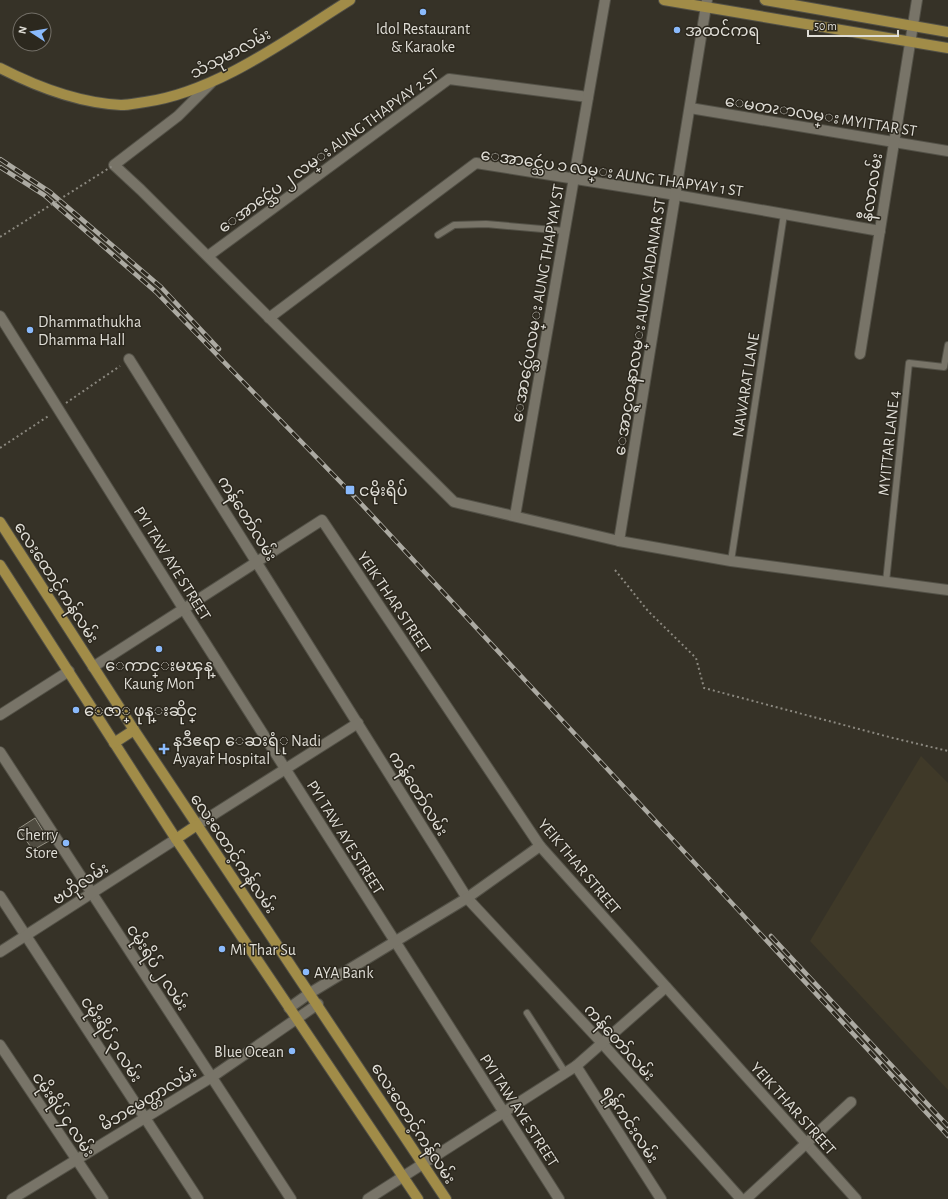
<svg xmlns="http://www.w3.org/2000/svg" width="948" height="1199" font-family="'Alegreya Sans','Noto Sans Myanmar',sans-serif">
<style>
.built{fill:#3f3928}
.building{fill:#4f4b40;stroke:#959184}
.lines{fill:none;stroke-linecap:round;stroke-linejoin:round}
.service-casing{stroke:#535147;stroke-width:8}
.minor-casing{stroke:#535147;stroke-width:12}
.primary-casing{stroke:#535147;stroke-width:12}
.path{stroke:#8b887f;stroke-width:2;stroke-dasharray:2 3;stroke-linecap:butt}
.service{stroke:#787468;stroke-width:6}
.minor{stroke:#787468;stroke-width:10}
.primary{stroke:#a18c48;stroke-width:10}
.rail-casing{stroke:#acaaa2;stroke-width:4.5}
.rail{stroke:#2c281e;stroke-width:3;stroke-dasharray:9;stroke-linecap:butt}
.path-bridge{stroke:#8b887f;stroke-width:2;stroke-dasharray:2 3;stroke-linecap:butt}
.poi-dot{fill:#8abafc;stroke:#2c281e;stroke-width:1.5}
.labels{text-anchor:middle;stroke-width:3;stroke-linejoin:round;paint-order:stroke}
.poi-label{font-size:16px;fill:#dfddd6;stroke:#2c281e;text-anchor:start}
.street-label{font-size:16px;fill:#dfddd6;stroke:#2c281e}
</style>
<rect width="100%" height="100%" fill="#363227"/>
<polygon class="built" points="921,756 948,783 948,1090 810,941"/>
<polygon class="building" points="35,818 49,841 33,850 18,829"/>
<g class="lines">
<g class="service-casing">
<g id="service">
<polyline points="438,235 454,225 486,224 565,231"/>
<polyline points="731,561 784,214"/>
<polyline points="886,582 909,363 944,367 948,345"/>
<polyline points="527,1013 565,1072"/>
</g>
</g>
<g class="minor-casing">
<g id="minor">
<polyline points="211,83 178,116 114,165 141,190 454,502 619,541 731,561 948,590"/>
<polyline points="690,108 948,151"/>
<polyline points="208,256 449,79 588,97"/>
<polyline points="0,316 183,608 559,1199"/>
<polyline points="269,318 476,163 676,195 880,231"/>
<polyline points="860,354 917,0"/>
<polyline points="129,359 467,898 602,1043 741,1199"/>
<polyline points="515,516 605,0"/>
<polyline points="619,541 707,0"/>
<polyline points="93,667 322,520 540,846 856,1199"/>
<polyline points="0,715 69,671"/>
<polyline points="0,752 291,1199"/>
<polyline points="197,825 358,723"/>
<polyline points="0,896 198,1199"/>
<polyline points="0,952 176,839"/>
<polyline points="289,1008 310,993 467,898 540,846"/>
<polyline points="0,1045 103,1199"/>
<polyline points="576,1066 661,1199"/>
<polyline points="12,1199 212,1077 318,1004"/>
<polyline points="368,1199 576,1066 666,987"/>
<polyline points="746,1199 851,1102"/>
</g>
</g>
<g class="primary-casing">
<g id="primary">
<polyline points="664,0 948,48"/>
<polyline points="765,0 948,32"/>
<path d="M 0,68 C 37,87 79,103 121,105 C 129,105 137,103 145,102 C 217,92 289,38 350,0"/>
<polyline points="0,522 134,730 446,1199"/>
<polyline points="0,565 176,839 418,1199"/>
<polyline points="114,743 134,730"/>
<polyline points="176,839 197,825"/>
</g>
</g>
<g class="path">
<polyline points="66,403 120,366"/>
<polyline points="0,448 50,415"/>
<polyline points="615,570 648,611 696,658 704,688 893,738 948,751"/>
</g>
<use href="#service" class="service"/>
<use href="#minor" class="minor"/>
<use href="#primary" class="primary"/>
<g class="rail-casing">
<g id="rail">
<polyline points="0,159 50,192 161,287 219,349"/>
<polyline points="0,167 44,195 156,292 353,495 948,1136"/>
<polyline points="771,936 948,1126"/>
</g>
</g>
<use href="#rail" class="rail"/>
<polyline class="path-bridge" points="0,237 114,165"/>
</g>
<g class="poi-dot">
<circle cx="423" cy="12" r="4"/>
<circle cx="677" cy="30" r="4"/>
<circle cx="30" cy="330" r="4"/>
<rect x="345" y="485" width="10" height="10" rx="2"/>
<circle cx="159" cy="649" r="4"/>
<circle cx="76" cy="710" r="4"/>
<path d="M162 743h4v4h4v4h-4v4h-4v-4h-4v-4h4z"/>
<circle cx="66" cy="843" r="4"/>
<circle cx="222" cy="949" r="4"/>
<circle cx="306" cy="972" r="4"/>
<circle cx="292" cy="1051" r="4"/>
</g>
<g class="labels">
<g class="poi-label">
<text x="423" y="34" text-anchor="middle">Idol Restaurant<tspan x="423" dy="18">&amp; Karaoke</tspan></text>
<text x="685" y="36">အထင်ကရ</text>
<text x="38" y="327">Dhammathukha<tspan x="38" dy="18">Dhamma Hall</tspan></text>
<text x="359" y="496">ငမိုးရိပ်</text>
<text x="159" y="671" text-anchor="middle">ေကာင္းမၾန္<tspan x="159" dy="18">Kaung Mon</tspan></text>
<text x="84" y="716">ေဇာ္ ဖုန္းဆိုင္</text>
<text x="173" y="746">နဒီဧရာ ေဆးရံု Nadi<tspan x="173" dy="18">Ayayar Hospital</tspan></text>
<text x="58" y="840" text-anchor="end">Cherry<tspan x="58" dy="18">Store</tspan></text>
<text x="230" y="955">Mi Thar Su</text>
<text x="314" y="978">AYA Bank</text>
<text x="284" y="1057" text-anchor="end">Blue Ocean</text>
</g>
<g class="street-label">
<text transform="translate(230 53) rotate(-28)" y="6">သံသုမာလမ်း</text>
<text transform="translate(821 115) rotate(9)" y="6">ေမတၩာလမ္း MYITTAR ST</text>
<text transform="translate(328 150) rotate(-36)" y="6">ေအာင္သေဴပ ၂ လမ္း AUNG THAPYAY 2 ST</text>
<text transform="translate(612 172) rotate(8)" y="6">ေအာင္သေဴပ ၁ လမ္း AUNG THAPYAY 1 ST</text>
<text transform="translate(871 187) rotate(-81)" y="6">နီလာလမ်း</text>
<text transform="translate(537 303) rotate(-80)" y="6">ေအာင္သေဴပလမ္း AUNG THAPYAY ST</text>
<text transform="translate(639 327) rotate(-81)" y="6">ေအာင္ရတနာလမ္း AUNG YADANAR ST</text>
<text transform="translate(745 385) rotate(-81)" y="6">NAWARAT LANE</text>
<text transform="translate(888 443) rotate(-84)" y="6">MYITTAR LANE 4</text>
<text transform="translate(248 518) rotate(58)" y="6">ကန်တော်လမ်း</text>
<text transform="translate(173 563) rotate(58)" y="6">PYI TAW AYE STREET</text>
<text transform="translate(57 582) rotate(57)" y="6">လေးထောင့်ကန်လမ်း</text>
<text transform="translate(395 602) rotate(56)" y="6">YEIK THAR STREET</text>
<text transform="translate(419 793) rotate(58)" y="6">ကန်တော်လမ်း</text>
<text transform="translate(346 837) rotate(58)" y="6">PYI TAW AYE STREET</text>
<text transform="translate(234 853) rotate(56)" y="6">လေးထောင့်ကန်လမ်း</text>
<text transform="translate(580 866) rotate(50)" y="6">YEIK THAR STREET</text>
<text transform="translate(80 883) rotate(-33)" y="6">ဗဟိုလမ်း</text>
<text transform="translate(158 967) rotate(57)" y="6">ငမိုးရိပ် ၂ လမ်း</text>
<text transform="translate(112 1039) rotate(57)" y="6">ငမိုးရိပ် ၃ လမ်း</text>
<text transform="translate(620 1042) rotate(48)" y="6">ကန်တော်လမ်း</text>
<text transform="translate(148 1098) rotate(-31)" y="6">မိဘမေတ္တာလမ်း</text>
<text transform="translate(794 1108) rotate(48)" y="6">YEIK THAR STREET</text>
<text transform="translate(520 1110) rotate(57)" y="6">PYI TAW AYE STREET</text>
<text transform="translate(64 1114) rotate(56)" y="6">ငမိုးရိပ် ၄ လမ်း</text>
<text transform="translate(414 1123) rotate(57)" y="6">လေးထောင့်ကန်လမ်း</text>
<text transform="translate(631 1124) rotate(57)" y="6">ရန်ကင်းလမ်း</text>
</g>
</g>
<g transform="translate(32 32) rotate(282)"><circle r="19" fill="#2c281e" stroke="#747068"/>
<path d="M0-3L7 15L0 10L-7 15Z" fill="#8abafc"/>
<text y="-6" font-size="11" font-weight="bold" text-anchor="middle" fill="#dfddd6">N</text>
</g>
<path d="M808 30v6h90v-6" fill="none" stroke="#dfddd6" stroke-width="2"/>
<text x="814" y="30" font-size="12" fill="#dfddd6" stroke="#2c281e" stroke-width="3" paint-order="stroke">50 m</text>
</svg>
